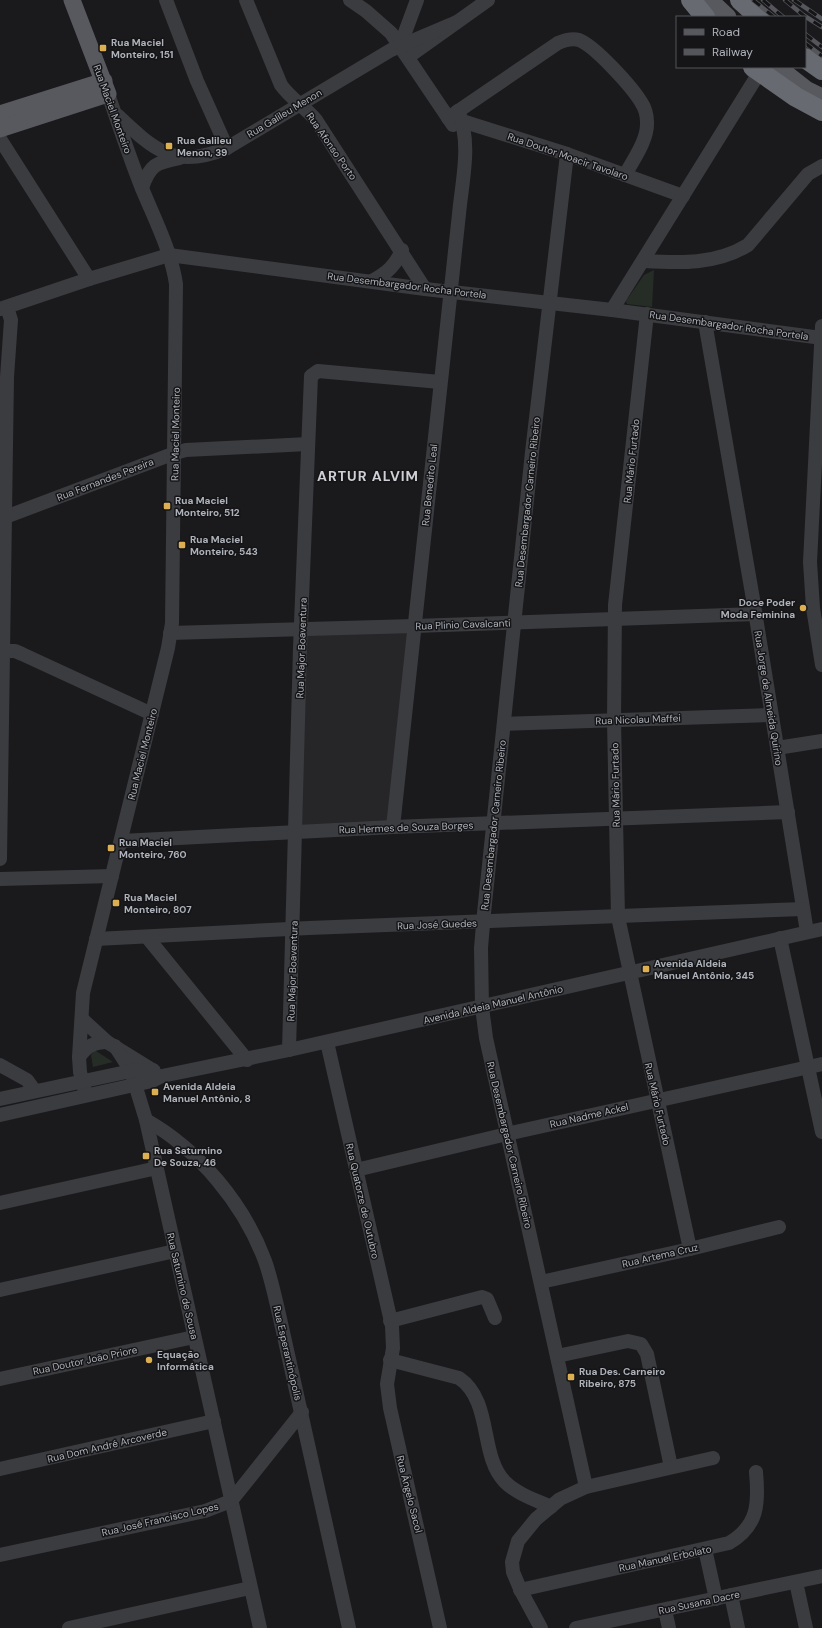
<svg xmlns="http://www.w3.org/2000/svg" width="822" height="1628" font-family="'DM Sans',sans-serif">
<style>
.built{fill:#262629}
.green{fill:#262d27}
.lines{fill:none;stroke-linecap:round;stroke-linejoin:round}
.minor{stroke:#3b3c40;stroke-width:14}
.major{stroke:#58595f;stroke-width:17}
.highway{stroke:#686a71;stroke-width:20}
.rail-casing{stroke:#55565b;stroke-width:4.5}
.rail{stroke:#151517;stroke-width:3;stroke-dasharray:9;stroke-linecap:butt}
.poi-dot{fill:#dcaf52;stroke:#151517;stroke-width:1.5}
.labels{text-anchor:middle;stroke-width:3;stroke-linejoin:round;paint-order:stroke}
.poi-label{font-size:10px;font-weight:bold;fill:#aeb2ba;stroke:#151517;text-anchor:start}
.street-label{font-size:10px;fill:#aeb2ba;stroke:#151517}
.district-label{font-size:14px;font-weight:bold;letter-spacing:1px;fill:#cfd0d6;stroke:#151517}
</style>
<rect width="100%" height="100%" fill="#1a1a1c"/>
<polygon class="built" points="414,626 393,827 296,831 302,630"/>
<g class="green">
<polygon points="654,270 652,307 627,304 626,301 644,275"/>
<polygon points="94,1051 96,1051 113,1062 93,1067 91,1055"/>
</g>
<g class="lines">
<g class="minor">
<polyline points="166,0 197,81 227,148"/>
<path d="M 246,0 L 281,85 C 291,99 305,107 316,120 L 425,289"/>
<polyline points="350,0 366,11 391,33 453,125"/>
<polyline points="400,46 417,0"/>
<polyline points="408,57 488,0"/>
<path d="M 117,115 C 154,150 175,170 227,148 L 391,50 L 457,22"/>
<path d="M 448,118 L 558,43 C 565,40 572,38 579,40 C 595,46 632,87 641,102 C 645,108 647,116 647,122 C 648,140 633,160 625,175"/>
<polyline points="462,121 567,154 683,196"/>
<polyline points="0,139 89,279"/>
<polyline points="567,154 532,452 484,913 481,948 482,1007 486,1038 586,1487"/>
<path d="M 142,188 C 150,164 156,163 180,158"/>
<path d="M 644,261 C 679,263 716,265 748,245 L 808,174 L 822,166"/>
<path d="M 372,281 C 387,273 395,266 402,250"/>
<polyline points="0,309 89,279 169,255 425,289 612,310 822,338"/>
<polyline points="612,310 759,73"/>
<polyline points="647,314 615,605 614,720 618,917 690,1249"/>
<polyline points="705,322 753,599 807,932"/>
<polyline points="822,326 810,562 813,608 822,665"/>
<polyline points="0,519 175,453 186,450 308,444"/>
<polyline points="170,633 414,626 756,614"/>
<polyline points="0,651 15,651 22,654 152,714"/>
<polyline points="504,724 771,715"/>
<polyline points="777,748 822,741"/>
<path d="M 393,827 L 459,214 C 462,181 472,142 458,111"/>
<polyline points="121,841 393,827 788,812"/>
<polyline points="0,859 7,377 11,320 7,307"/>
<polyline points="0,879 112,876"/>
<polyline points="147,937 247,1060"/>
<polyline points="780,938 822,1132"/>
<polyline points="96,939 309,928 803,909"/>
<polyline points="82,1019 107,1042 154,1071"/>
<polyline points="327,1042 392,1326 393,1348 387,1384 390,1408 440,1628"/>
<polyline points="115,1046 131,1071 146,1120 260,1628"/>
<polyline points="289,1050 300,648 311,376 318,371 440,382"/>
<path d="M 79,1057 C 87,1046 94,1042 107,1042"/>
<polyline points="0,1065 27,1080 35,1091"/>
<path d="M 86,1095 L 80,1072 L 79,1057 L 83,993 L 168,648 L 172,623 L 176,284 C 171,250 154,218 141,186 C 129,156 119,125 108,94"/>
<polyline points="0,1099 131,1071 153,1070"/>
<polyline points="0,1115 152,1081 162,1076 289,1050 822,929"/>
<path d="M 146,1120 C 199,1150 244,1204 265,1261 C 271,1278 275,1297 279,1314 L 349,1628"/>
<polyline points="356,1170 507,1134 822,1064"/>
<polyline points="0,1203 157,1168"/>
<polyline points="541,1282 690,1249 779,1227"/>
<polyline points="0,1290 175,1251"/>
<polyline points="390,1321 482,1297 487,1299 495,1318"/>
<polyline points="557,1356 628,1341 641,1344 647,1354 671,1467"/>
<path d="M 390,1360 L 459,1378 C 493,1401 479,1456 505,1482 C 517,1494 536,1500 551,1507"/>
<polyline points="0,1379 194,1337"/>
<polyline points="0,1469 214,1421"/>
<polyline points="705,1549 716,1599"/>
<polyline points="0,1555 205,1511 231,1501 302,1412"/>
<polyline points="796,1582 806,1628"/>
<path d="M 520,1590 L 729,1543 C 758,1526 759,1504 756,1472"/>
<polyline points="731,1595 738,1628"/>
<polyline points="665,1610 669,1628"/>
<polyline points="69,1628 250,1588"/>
<polyline points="541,1628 521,1591 513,1572 512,1562 518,1541 536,1519 560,1499 586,1487 713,1458"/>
<polyline points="576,1628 822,1576"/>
</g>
<g class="major">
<polyline points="710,0 728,17"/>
<polyline points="778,67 806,89 822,97"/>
<polyline points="0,114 104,81"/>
<polyline points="0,129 108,94 72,0"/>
</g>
<g class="highway">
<polyline points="691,0 705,17"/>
<polyline points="740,0 759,17"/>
<polyline points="805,58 822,70"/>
<polyline points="753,67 796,97 822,111"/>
</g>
<g class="rail-casing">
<g id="rail">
<polyline points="753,0 774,17"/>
<polyline points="763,0 783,17"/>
<polyline points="785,0 803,15 822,27"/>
<polyline points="794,0 822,19"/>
<polyline points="805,34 822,47"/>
<polyline points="805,43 822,56"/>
</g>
</g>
<use href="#rail" class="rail"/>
</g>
<g class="poi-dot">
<rect x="99" y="44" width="8" height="8" rx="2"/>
<rect x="165" y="142" width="8" height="8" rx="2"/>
<rect x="163" y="502" width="8" height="8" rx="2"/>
<rect x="178" y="541" width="8" height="8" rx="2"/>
<circle cx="803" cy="608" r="4"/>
<rect x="107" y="844" width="8" height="8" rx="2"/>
<rect x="112" y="899" width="8" height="8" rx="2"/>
<rect x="642" y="965" width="8" height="8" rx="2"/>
<rect x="151" y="1088" width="8" height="8" rx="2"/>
<rect x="142" y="1152" width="8" height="8" rx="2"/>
<circle cx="149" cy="1360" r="4"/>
<rect x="567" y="1373" width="8" height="8" rx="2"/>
</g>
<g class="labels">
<g class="poi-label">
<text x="111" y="46">Rua Maciel<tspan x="111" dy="12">Monteiro, 151</tspan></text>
<text x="177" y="144">Rua Galileu<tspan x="177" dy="12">Menon, 39</tspan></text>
<text x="175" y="504">Rua Maciel<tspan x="175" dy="12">Monteiro, 512</tspan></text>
<text x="190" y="543">Rua Maciel<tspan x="190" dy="12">Monteiro, 543</tspan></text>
<text x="795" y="606" text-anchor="end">Doce Poder<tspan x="795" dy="12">Moda Feminina</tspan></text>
<text x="119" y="846">Rua Maciel<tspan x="119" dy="12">Monteiro, 760</tspan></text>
<text x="124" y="901">Rua Maciel<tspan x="124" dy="12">Monteiro, 807</tspan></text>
<text x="654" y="967">Avenida Aldeia<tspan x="654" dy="12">Manuel Antônio, 345</tspan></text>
<text x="163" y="1090">Avenida Aldeia<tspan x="163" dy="12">Manuel Antônio, 8</tspan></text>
<text x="154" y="1154">Rua Saturnino<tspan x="154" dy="12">De Souza, 46</tspan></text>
<text x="157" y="1358">Equação<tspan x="157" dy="12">Informática</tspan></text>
<text x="579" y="1375">Rua Des. Carneiro<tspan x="579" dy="12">Ribeiro, 875</tspan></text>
</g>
<g class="street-label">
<text transform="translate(113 109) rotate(70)" y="4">Rua Maciel Monteiro</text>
<text transform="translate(284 113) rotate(-31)" y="4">Rua Galileu Menon</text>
<text transform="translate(332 146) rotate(55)" y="4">Rua Afonso Porto</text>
<text transform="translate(568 156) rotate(19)" y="4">Rua Doutor Moacir Tavolaro</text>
<text transform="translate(407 285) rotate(7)" y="4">Rua Desembargador Rocha Portela</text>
<text transform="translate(729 325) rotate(8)" y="4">Rua Desembargador Rocha Portela</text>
<text transform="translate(175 434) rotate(-89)" y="4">Rua Maciel Monteiro</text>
<text transform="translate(631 461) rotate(-84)" y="4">Rua Mário Furtado</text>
<text transform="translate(105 479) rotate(-21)" y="4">Rua Fernandes Pereira</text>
<text transform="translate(429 485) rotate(-84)" y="4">Rua Benedito Leal</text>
<text transform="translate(527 502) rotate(-84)" y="4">Rua Desembargador Carneiro Ribeiro</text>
<text transform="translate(463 624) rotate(-2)" y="4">Rua Plinio Cavalcanti</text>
<text transform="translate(301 648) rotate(-88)" y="4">Rua Major Boaventura</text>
<text transform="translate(769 698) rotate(81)" y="4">Rua Jorge de Almeida Quirino</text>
<text transform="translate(638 719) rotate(-2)" y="4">Rua Nicolau Maffei</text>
<text transform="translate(142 754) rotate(-76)" y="4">Rua Maciel Monteiro</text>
<text transform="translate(615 785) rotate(-91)" y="4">Rua Mário Furtado</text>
<text transform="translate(493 825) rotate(-84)" y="4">Rua Desembargador Carneiro Ribeiro</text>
<text transform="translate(406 827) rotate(-2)" y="4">Rua Hermes de Souza Borges</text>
<text transform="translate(437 924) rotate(-2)" y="4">Rua José Guedes</text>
<text transform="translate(292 971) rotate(-88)" y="4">Rua Major Boaventura</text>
<text transform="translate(493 1004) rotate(-13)" y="4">Avenida Aldeia Manuel Antônio</text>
<text transform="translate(658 1104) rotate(77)" y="4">Rua Mário Furtado</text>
<text transform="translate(589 1115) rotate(-13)" y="4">Rua Nadme Ackel</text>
<text transform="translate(510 1145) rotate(77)" y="4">Rua Desembargador Carneiro Ribeiro</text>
<text transform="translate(363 1201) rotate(77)" y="4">Rua Quatorze de Outubro</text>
<text transform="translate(660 1255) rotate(-13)" y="4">Rua Artema Cruz</text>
<text transform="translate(183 1286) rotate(77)" y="4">Rua Saturnino de Sousa</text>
<text transform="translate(288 1353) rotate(77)" y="4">Rua Esperantinópolis</text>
<text transform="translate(85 1360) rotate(-12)" y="4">Rua Doutor João Priore</text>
<text transform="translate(107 1445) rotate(-13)" y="4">Rua Dom André Arcoverde</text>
<text transform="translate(410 1494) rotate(76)" y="4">Rua Ângelo Sacol</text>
<text transform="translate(160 1519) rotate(-13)" y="4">Rua José Francisco Lopes</text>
<text transform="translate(665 1558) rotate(-12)" y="4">Rua Manuel Erbolato</text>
<text transform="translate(699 1602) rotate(-12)" y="4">Rua Susana Dacre</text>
</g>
<g class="district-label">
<text x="368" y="481">ARTUR ALVIM</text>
</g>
</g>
<rect x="676" y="16" width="130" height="52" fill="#151517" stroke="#525458"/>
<rect x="684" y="29" width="20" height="6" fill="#58595f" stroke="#525458"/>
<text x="712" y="36" font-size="12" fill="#aeb2ba">Road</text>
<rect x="684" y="49" width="20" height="6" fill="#55565b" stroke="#525458"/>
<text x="712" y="56" font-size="12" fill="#aeb2ba">Railway</text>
</svg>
